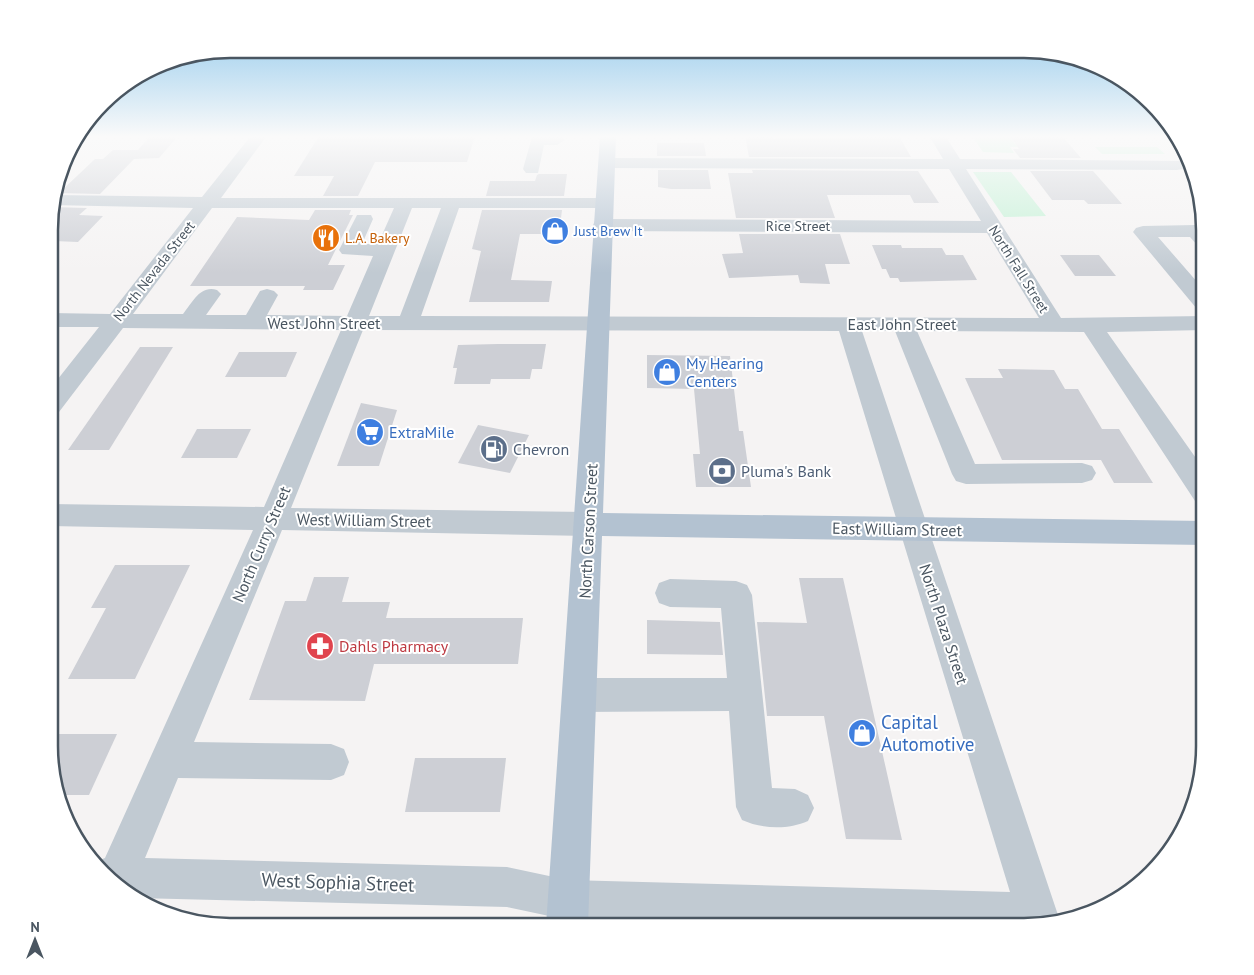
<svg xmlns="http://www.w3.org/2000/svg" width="1254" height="975" font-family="'PT Sans',sans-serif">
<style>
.green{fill:#c3f1d5}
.building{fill:#cdcfd5}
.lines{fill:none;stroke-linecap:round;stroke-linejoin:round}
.minor{fill:#c1cad2;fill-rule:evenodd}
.major{fill:#b3c2d1;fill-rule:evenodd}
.labels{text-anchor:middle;stroke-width:4;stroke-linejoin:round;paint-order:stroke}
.far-street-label{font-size:14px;fill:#4a5661;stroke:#fff}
.far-shop-label{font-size:14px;fill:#366cbe;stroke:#fff;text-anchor:start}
.far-food-label{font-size:14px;fill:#c56008;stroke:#fff;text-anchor:start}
.street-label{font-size:16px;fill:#4a5661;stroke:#fff}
.shop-label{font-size:16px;fill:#366cbe;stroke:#fff;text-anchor:start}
.service-label{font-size:16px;fill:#4e5e75;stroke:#fff;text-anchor:start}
.health-label{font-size:16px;fill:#be3a42;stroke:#fff;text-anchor:start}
.near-shop-label{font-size:19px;fill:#366cbe;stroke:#fff;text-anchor:start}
.near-street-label{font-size:19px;fill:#4a5661;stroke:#fff}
.rim{fill:none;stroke:#4a5661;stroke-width:2.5}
</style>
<rect width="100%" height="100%" fill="#f5f3f3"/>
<g class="green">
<polygon points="973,137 1009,137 1018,147 1010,147 1014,153 983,152"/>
<polygon points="1095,147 1157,147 1165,154 1102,154"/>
<polygon points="973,172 1011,172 1046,216 1004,217"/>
</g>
<g class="building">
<polygon points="150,136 178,136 159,158 134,159 100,194 59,193 95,159 103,159 113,150 138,150"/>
<polygon points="319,136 475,136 467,162 375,162 358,196 323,196 334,176 294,176"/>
<polygon points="745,136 772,136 773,139 899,136 911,157 749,157"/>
<polygon points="1010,136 1062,136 1081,158 1020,158 1013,149 1019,149"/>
<polygon points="657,143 704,143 706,156 657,156"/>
<polygon points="658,170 708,170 711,189 671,189 658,187"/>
<polygon points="752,170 918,171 939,203 914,203 910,195 827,195 835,218 736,218 728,173 753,173"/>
<polygon points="1030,171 1093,171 1122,204 1088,204 1084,200 1052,200"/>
<polygon points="539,174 567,174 564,196 486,196 490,181 535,181 537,175"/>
<polygon points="50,207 87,208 79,215 103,216 78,242 54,241 50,246"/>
<polygon points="315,210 351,210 349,215 353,215 328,265 345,265 333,290 303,290 305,286 190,286 237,217 309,220"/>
<polygon points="482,210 562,210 559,234 520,234 511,280 552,281 549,302 469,302 481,251 472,249"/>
<polygon points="739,234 840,234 850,264 825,264 830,284 800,283 798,275 729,278 722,254 743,253"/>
<polygon points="872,245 901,245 902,248 942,248 946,255 963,255 977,280 900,282 898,278 890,278 886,269 882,269"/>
<polygon points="1060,255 1099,255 1116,276 1075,276"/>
<polygon points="498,344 546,344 542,369 532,369 530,379 491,379 490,384 454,384 457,368 453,368 458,345"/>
<polygon points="140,347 173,347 109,450 68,450"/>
<polygon points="239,352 297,352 286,377 225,377"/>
<polygon points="647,355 730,356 739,431 743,431 751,487 696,487 693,454 700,454 694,389 647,388"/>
<polygon points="998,369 1054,370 1065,389 1078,389 1102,429 1119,429 1153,483 1114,483 1101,460 1002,460 965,378 1003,378"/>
<polygon points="361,403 397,410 379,466 337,466"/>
<polygon points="478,425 529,435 510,473 458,463"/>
<polygon points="197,429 251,429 237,458 181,458"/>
<polygon points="115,565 190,565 135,679 68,679 106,608 91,608"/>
<polygon points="314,577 349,577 342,602 390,602 386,618 523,618 518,664 374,664 365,701 249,700 285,601 306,601"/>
<polygon points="799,578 843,578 902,840 846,839 824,716 767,716 757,622 807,623"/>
<polygon points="647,620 720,622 723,655 647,654"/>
<polygon points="49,734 117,734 89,795 59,795 49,758"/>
<polygon points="415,758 506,758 500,812 405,812"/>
</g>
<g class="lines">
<g class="minor">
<polygon points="75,137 90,137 76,150 69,152"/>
<path d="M 250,137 L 266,137 L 221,198 L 604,198 L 610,199 L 613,203 L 610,207 L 604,208 L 459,208 L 421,316 L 1039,318 L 987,233 L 602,231 L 595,229 L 593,225 L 595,221 L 602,219 L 981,221 L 949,169 L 607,168 L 601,167 L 599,163 L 601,159 L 607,158 L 943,159 L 930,137 L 946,137 L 960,159 L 1183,161 L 1185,165 L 1183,169 L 1177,170 L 966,169 L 1061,318 L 1205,316 L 1205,330 L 1107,332 L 1205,471 L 1205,504 L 1195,501 L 1084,332 L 917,331 L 975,464 L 1082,463 L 1092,466 L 1096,473 L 1092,480 L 1082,483 L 966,484 L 956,481 L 952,474 L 895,331 L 862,331 L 1059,918 L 1024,926 L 768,926 L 568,920 L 507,907 L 137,898 L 111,882 L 95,862 L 105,858 L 253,530 L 50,526 L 50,504 L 264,507 L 341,330 L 123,328 L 59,412 L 50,415 L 50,389 L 99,327 L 50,327 L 50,313 L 110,314 L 193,208 L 51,205 L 54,195 L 202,197 ZM 212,208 L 394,208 L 378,244 L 362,244 L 373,219 L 371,215 L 357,215 L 355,219 L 339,250 L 342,254 L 373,256 L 347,316 L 267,315 L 278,295 L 274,291 L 267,289 L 260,291 L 246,315 L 206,315 L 221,294 L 217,290 C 200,285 193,302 183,314 L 133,314 ZM 412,208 L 441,208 L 400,316 L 369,316 ZM 363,330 L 839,331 L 1010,892 L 568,880 L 507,867 L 145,858 L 178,778 L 331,780 L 344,775 L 349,762 L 344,749 L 331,744 L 194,742 L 282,530 L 588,536 L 598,532 L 602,524 L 598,516 L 588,512 L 291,508 Z"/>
<polygon points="532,137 562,137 565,140 557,145 544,145 538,173 526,173 523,169"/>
<polygon points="1195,225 1205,231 1205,248 1198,246 1190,237 1158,237 1205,291 1205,311 1197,309 1133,232 1136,228 1143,226"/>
<path d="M 670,579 L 736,581 L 747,585 L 752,595 L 772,788 L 795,789 L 808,795 L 814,808 L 808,821 C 788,830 762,829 742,820 L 736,807 L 729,711 L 579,712 L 567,707 L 562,695 L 567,683 L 579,678 L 727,678 L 721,608 L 670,607 L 659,603 L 655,593 L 659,583 Z"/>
</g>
<polygon class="major" points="600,137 616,137 603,513 1205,521 1205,545 602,536 588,926 546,926"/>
</g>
<linearGradient id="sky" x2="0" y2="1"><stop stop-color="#85c3ea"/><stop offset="0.5" stop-color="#fafafa"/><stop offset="1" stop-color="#fafafa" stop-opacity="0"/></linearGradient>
<rect width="1254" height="273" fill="url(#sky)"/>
<defs>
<g id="shop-disc" transform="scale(1.4375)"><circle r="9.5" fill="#3f7fe0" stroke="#fff"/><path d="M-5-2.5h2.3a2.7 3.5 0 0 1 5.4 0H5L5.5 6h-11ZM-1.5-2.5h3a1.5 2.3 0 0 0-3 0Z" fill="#fff"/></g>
<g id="restaurant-disc" transform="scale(1.4375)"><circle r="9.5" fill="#e8710a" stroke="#fff"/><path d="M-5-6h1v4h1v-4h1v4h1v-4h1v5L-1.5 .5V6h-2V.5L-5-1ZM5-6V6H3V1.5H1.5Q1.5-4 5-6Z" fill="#fff"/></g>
<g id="supermarket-disc" transform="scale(1.4375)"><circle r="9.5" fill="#3f7fe0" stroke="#fff"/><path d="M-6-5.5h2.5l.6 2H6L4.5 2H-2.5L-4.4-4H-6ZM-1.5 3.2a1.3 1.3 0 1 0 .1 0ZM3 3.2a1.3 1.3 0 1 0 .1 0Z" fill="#fff"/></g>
<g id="fuel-disc" transform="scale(1.4375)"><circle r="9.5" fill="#5c6f8a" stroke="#fff"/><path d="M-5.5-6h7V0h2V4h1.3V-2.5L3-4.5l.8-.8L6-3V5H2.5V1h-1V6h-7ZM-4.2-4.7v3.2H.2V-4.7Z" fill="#fff"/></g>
<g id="bank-disc" transform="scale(1.4375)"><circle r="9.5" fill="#5c6f8a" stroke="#fff"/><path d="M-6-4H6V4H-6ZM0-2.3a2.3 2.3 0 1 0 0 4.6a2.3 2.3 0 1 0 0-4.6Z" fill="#fff"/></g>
<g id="pharmacy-disc" transform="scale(1.4375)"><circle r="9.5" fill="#e0444e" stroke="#fff"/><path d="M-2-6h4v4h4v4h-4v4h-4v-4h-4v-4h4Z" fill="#fff"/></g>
</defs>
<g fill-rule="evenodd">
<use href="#shop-disc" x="555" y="231"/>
<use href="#restaurant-disc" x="326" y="238"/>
<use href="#shop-disc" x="667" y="372"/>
<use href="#supermarket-disc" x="370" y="432"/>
<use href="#fuel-disc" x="494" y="449"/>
<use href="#bank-disc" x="722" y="471"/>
<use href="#pharmacy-disc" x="320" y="646"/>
<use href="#shop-disc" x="862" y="733"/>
</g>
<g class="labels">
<g class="far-street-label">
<text x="798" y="231">Rice Street</text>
<text transform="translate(1019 269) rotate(58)" y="5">North Fall Street</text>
<text transform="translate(154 271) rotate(-52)" y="5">North Nevada Street</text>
</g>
<g class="far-shop-label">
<text x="574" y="236">Just Brew It</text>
</g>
<g class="far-food-label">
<text x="345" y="243">L.A. Bakery</text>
</g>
<g class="street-label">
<text x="324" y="329">West John Street</text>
<text x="902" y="330">East John Street</text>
<text transform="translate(364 520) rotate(1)" y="6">West William Street</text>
<text transform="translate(897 529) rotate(1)" y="6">East William Street</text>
<text transform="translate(588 531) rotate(-87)" y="6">North Carson Street</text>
<text transform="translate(261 544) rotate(-67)" y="6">North Curry Street</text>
<text transform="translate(944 624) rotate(72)" y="6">North Plaza Street</text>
</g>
<g class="shop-label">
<text x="686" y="369">My Hearing<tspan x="686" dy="18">Centers</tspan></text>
<text x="389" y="438">ExtraMile</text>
</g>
<g class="service-label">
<text x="513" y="455">Chevron</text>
<text x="741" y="477">Pluma's Bank</text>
</g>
<g class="health-label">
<text x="339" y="652">Dahls Pharmacy</text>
</g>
<g class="near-shop-label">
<text x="881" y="729">Capital<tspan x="881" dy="22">Automotive</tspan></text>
</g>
<g class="near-street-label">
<text transform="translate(338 882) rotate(2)" y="7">West Sophia Street</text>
</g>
</g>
<path d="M0 0H1254V975H0ZM230 58H1024A172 172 0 0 1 1196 230V746A172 172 0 0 1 1024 918H230A172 172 0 0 1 58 746V230A172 172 0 0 1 230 58Z" fill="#fff" fill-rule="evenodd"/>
<path class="rim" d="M230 58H1024A172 172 0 0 1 1196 230V746A172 172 0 0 1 1024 918H230A172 172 0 0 1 58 746V230A172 172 0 0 1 230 58Z"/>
<g transform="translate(35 940)" stroke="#ffffff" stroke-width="4" paint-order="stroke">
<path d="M0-4L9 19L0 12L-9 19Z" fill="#4a5661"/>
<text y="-8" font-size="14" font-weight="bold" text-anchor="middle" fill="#4a5661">N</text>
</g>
</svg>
